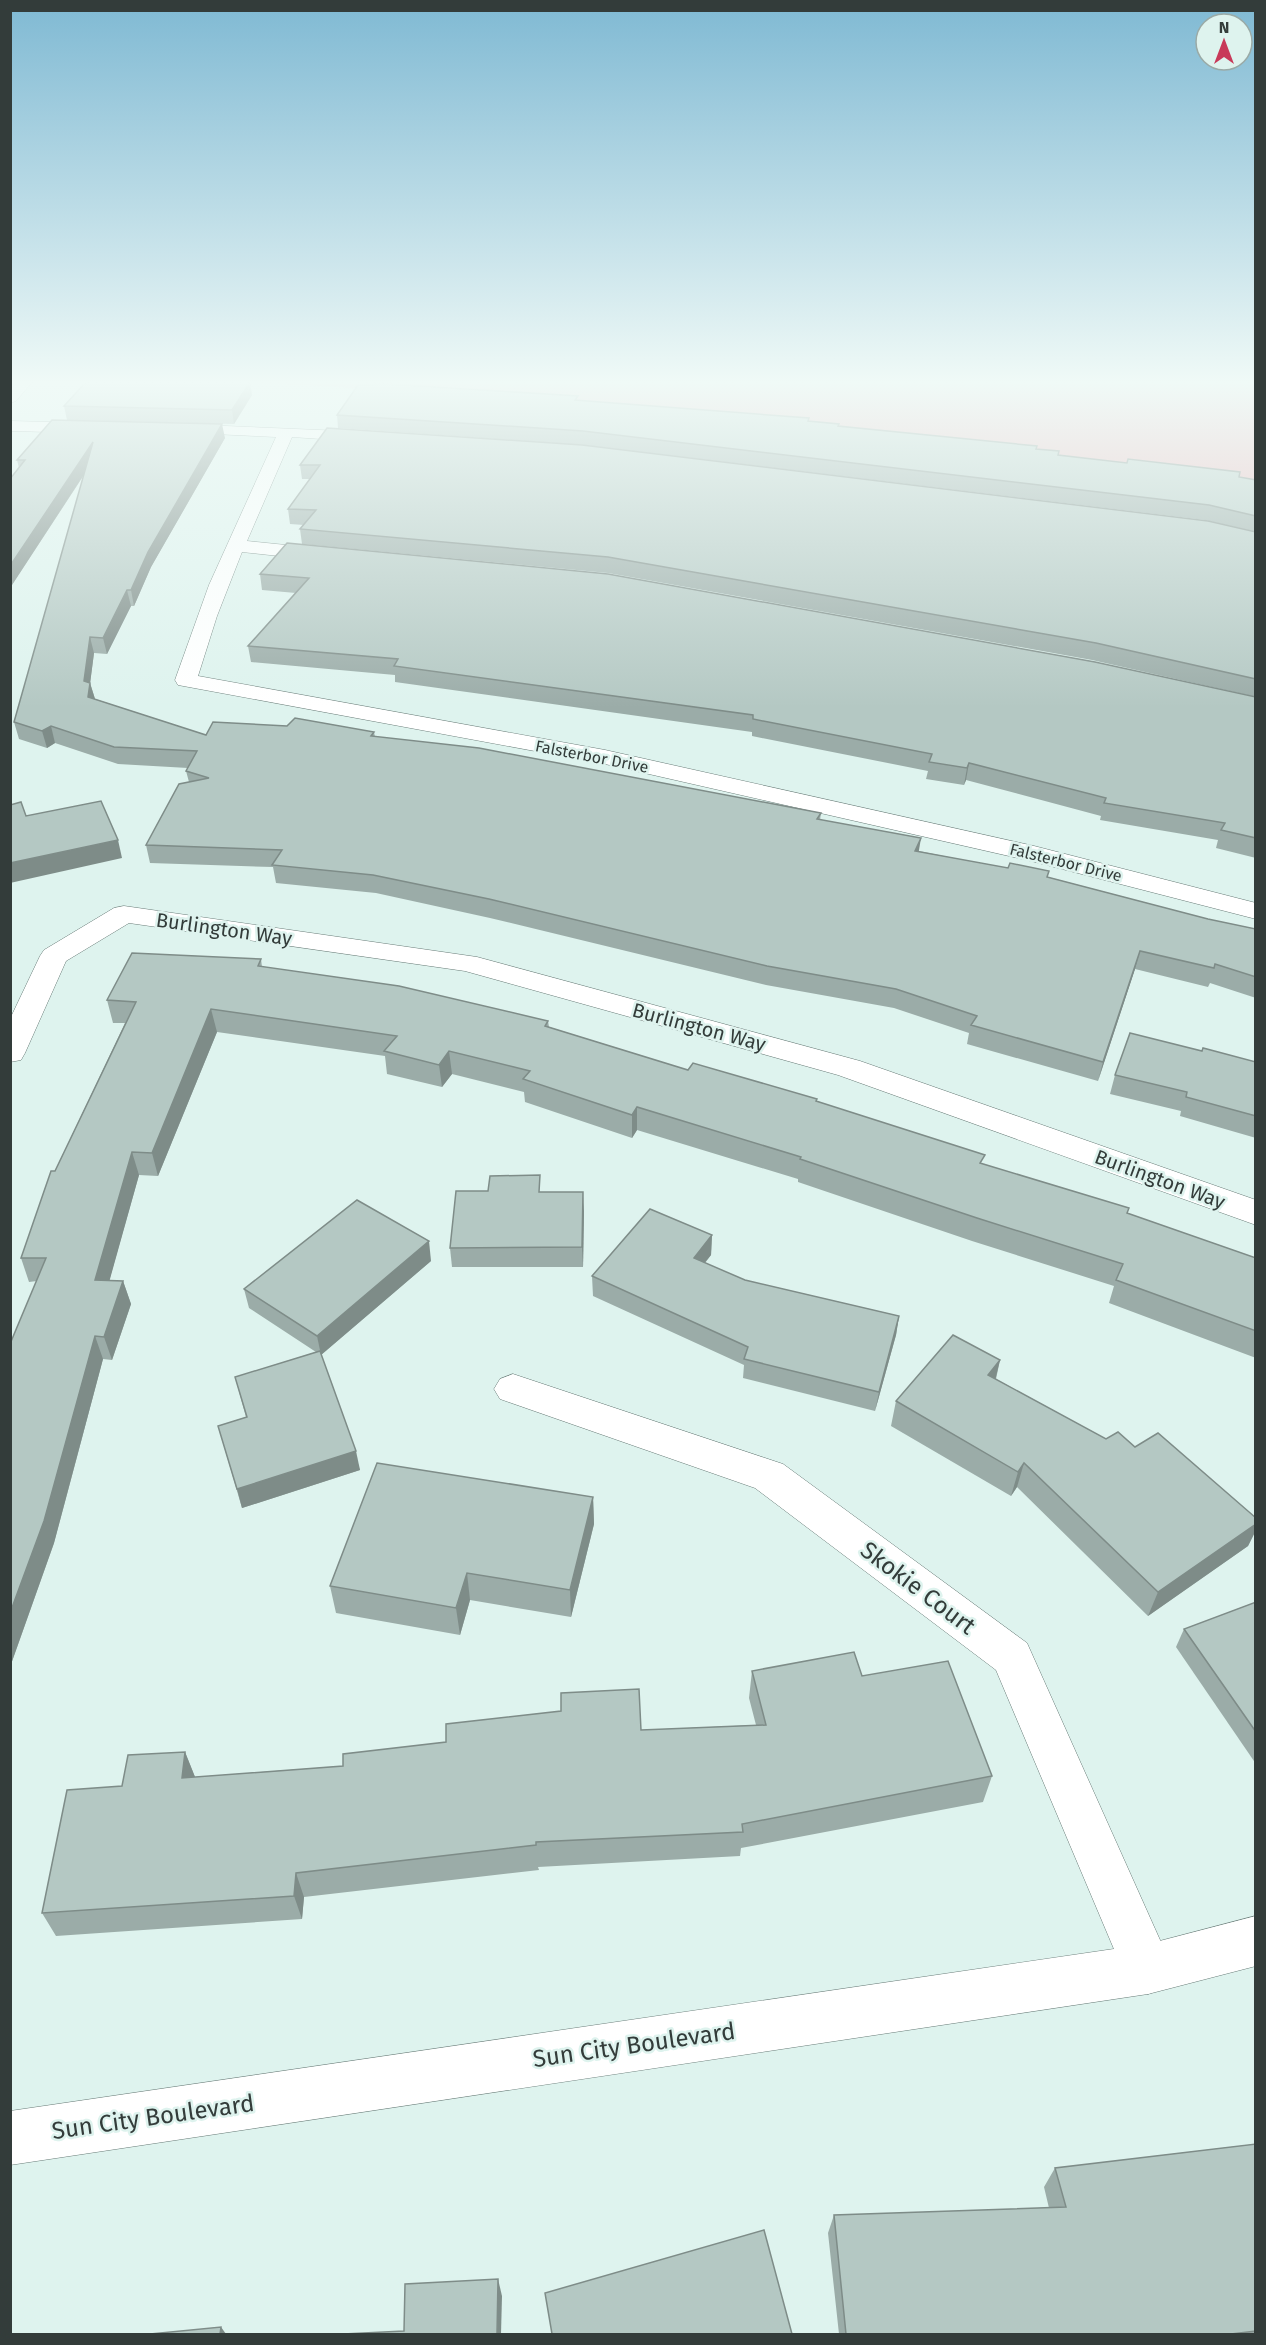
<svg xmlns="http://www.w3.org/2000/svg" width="1266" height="2345" font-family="'Fira Sans',sans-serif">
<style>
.green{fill:#ebb6bb}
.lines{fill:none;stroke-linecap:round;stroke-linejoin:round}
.street-casing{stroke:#697c78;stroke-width:1}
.secondary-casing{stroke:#697c78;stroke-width:1}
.street{fill:#fff;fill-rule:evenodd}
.secondary{fill:#fff;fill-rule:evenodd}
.wall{fill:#9baca8}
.shaded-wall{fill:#7e8c88}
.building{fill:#b4c8c3;stroke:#7e8c88;stroke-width:1.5}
.labels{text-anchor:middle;stroke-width:5;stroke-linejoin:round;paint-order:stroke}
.far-street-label{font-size:16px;fill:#333c3a;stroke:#def3ee}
.street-label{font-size:20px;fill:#333c3a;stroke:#def3ee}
.near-street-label{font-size:24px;fill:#333c3a;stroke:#def3ee}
</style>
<rect width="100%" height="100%" fill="#def3ee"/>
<polygon class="green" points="125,380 1255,380 1255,483 510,397 249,382"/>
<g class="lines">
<g class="street-casing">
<g id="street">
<polygon points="10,421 91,423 99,428 91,433 10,431"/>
<polygon points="178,424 366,432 374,437 366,442 292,437 247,541 325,549 335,555 325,561 242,552 217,616 198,676 605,750 1034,846 1256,903 1256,919 1031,861 605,764 178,685 175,680 209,585 276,437 172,432 170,429"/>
<polygon points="124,906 477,957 860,1061 1256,1200 1256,1225 838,1075 465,971 129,923 66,961 25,1053 21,1060 10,1062 10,1019 40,956 44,950 114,908"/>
<polygon points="513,1374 783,1464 1027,1643 1173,1969 1166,1987 1148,1994 1130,1987 996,1670 755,1488 500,1399 494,1389 500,1379"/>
</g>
</g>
<g class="secondary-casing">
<g id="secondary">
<polygon points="18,380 34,380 16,401 10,403 10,388"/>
<polygon points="1256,1916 1256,1966 1148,1994 10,2165 10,2111 1148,1944"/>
</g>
</g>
<use href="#street" class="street"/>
<use href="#secondary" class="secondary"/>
</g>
<g class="wall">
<polygon points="252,395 234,424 67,420 64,406"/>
<polygon points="578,400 839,424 839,427 1036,449 1058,455 1256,480 1256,532 1205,520 583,445 338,428 337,415"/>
<polygon points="327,428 1256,532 1256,697 1092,660 608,573 302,544 300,529 304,525 290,524 288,509 310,479 302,479 300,465"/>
<polygon points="225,438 151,567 134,606 131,606 107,654 94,653 90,683 95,699 206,735 374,732 375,737 821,813 820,820 919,851 1048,877 1208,919 1256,929 1256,998 1210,983 1208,987 1135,969 1098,1081 967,1044 969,1033 894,1008 766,985 490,918 376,893 276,883 273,867 150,863 146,845 189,782 186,771 188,768 118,764 55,743 47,748 19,739 14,722 84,475 10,588 19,468 17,460"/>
<polygon points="287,543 1256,697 1256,858 1216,848 1218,840 1100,820 1101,816 966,780 964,785 926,779 928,771 752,736 752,732 395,682 395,675 251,662 248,646 296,593 262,590 260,574"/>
<polygon points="261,959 262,967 548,1021 549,1027 688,1070 817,1101 983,1164 1127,1213 1256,1258 1256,1358 1109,1303 1114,1286 972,1241 798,1182 798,1179 637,1130 632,1138 525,1102 524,1092 452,1074 442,1087 387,1074 385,1056 217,1032 158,1176 139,1175 109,1281 123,1281 131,1304 112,1360 103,1359 54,1543 10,1667 10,1344 37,1281 29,1282 21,1258 55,1171 125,1023 113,1023 107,1000"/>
<polygon points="1202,1051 1256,1062 1256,1138 1180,1116 1181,1111 1110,1094 1115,1075"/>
<polygon points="541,1192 584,1211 583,1267 452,1267 450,1248"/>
<polygon points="712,1235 711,1255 705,1263 745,1280 899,1316 896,1335 875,1411 743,1378 744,1365 593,1296 592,1276"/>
<polygon points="431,1261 321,1355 360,1470 242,1508 218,1426 246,1417 235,1377 316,1352 249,1308 244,1289"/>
<polygon points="1000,1360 996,1379 1106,1439 1135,1447 1256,1518 1256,1530 1248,1546 1148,1616 1017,1487 1011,1496 891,1426 896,1401"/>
<polygon points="593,1497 594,1524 571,1617 470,1600 460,1635 336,1613 330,1586"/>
<polygon points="1256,1602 1256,1764 1176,1647 1184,1629"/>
<polygon points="752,1671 862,1676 992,1776 983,1802 741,1848 740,1856 538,1867 539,1870 304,1897 302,1919 56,1936 42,1913 122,1786 185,1752 195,1777 343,1766 641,1730 756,1725 749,1698"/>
<polygon points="1256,2144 1256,2334 839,2334 828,2233 834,2215 1049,2208 1044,2187 1055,2168"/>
</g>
<g class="shaded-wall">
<polygon points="250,382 252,395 234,424 232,410"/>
<polygon points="222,424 225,438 151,567 134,606 131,590 148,552"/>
<polygon points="93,442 96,456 10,588 10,566"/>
<polygon points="127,590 131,606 107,654 103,638"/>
<polygon points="90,637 94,653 90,684 90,683 95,699 92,714 84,681"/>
<polygon points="51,726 55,743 47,748 42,731"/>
<polygon points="969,763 966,780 964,785 967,768"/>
<polygon points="921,838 918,856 915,851"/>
<polygon points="118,840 122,858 10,883 10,863"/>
<polygon points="1140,951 1135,969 1098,1081 1103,1062"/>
<polygon points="211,1009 217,1032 158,1176 152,1153"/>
<polygon points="449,1051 452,1074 442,1087 439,1065"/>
<polygon points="637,1107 637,1130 632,1138 632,1115"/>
<polygon points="132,1152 139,1175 103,1304 95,1280"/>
<polygon points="583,1192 584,1211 583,1267 582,1247"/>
<polygon points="712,1235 711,1255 693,1277 694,1258"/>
<polygon points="429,1241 431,1261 321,1355 317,1336"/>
<polygon points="123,1281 131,1304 112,1360 104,1337"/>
<polygon points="899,1316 896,1335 875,1411 879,1392"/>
<polygon points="95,1336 103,1359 54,1543 10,1667 10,1613"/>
<polygon points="1000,1360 994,1385 988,1375"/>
<polygon points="356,1451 360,1470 242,1508 237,1489"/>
<polygon points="1024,1463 1017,1487 1011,1496 1018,1472"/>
<polygon points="593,1497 594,1524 571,1617 570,1590"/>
<polygon points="1256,1524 1256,1530 1248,1546 1148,1616 1158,1592"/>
<polygon points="467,1573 470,1600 460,1635 456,1608"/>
<polygon points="185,1752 195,1777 182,1778"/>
<polygon points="296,1873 304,1897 302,1919 294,1896"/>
<polygon points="498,2279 502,2296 501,2334 497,2334"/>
<polygon points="221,2327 226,2334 220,2334"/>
</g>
<g class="building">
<polygon points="98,380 250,382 232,410 64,406 86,382"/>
<polygon points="386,384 578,396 575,400 809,418 808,421 839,424 838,426 1037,446 1036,449 1059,451 1058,455 1127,463 1128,459 1240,472 1239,477 1256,480 1256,516 1209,505 583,431 337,415 358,385"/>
<polygon points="52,420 222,424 148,552 131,590 127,590 103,638 90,637 84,681 90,683 88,697 206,735 213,722 287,726 295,718 374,732 371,736 479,748 821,813 817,819 921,838 915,851 1008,868 1010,863 1049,871 1047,877 1208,919 1256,929 1256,977 1215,964 1214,968 1140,951 1103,1062 971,1025 977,1016 896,989 767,966 489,899 373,875 272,865 282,850 146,845 179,784 209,778 186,771 197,751 114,747 51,726 42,731 14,722 93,442 10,566 10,479 25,460 17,460"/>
<polygon points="327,428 582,445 1208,521 1256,532 1256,679 1096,643 608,557 300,529 316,510 288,509 320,465 300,465"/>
<polygon points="287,543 608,574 1095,662 1256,697 1256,838 1221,830 1225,823 1104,803 1106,798 969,763 967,768 929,762 932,754 753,719 753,715 394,666 398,659 248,646 309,578 260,574"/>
<polygon points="101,801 118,840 10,863 10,805 21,802 26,816"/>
<polygon points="132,953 261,959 258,966 399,986 548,1021 545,1026 688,1070 693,1063 817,1099 816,1101 985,1155 980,1163 1129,1208 1127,1213 1256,1258 1256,1331 1116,1280 1123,1264 977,1218 800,1159 801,1157 637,1107 632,1115 523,1079 530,1071 449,1051 439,1065 384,1051 397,1036 211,1009 152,1153 132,1152 95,1280 123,1281 104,1337 95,1336 44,1521 10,1613 10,1344 46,1258 21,1258 51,1171 55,1171 136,1002 107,1000"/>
<polygon points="1130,1033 1202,1051 1203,1048 1256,1062 1256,1116 1186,1097 1187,1092 1115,1075"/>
<polygon points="540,1175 539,1192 583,1192 582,1247 450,1248 456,1191 488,1191 490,1176"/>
<polygon points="357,1200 429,1241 317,1336 244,1289"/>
<polygon points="650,1209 712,1235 694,1258 745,1280 899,1316 879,1392 744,1359 748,1347 592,1276"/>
<polygon points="953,1335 1000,1360 988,1375 1106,1439 1118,1432 1135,1447 1158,1433 1256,1518 1256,1524 1158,1592 1024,1463 1018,1472 896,1401"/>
<polygon points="320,1351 356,1451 237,1489 218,1426 247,1417 235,1377"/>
<polygon points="377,1463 593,1497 570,1590 467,1573 456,1608 330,1586"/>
<polygon points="1256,1602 1256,1732 1184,1629"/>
<polygon points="854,1652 862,1676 948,1661 992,1776 742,1824 743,1832 536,1842 536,1845 296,1873 294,1896 42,1913 67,1790 122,1786 128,1755 185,1752 182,1778 343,1766 343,1754 446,1742 446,1724 561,1711 561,1693 639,1689 641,1730 766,1725 752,1671"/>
<polygon points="1256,2144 1256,2331 1231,2334 846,2334 834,2215 1066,2207 1055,2168"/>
<polygon points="764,2230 792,2334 552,2334 545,2293"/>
<polygon points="498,2279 497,2334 343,2334 404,2331 405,2284"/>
<polygon points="221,2327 220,2334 150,2334"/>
</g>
<linearGradient id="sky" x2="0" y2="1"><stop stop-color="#7fb9d3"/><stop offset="0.54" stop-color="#f0faf7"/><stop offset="1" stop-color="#f0faf7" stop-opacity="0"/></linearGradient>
<rect width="1266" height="708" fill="url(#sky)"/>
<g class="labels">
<g class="far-street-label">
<text transform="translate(592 756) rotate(11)" y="6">Falsterbor Drive</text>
<text transform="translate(1066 862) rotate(14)" y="6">Falsterbor Drive</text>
</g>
<g class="street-label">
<text transform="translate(224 929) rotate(8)" y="7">Burlington Way</text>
<text transform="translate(699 1027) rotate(15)" y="7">Burlington Way</text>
<text transform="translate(1160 1179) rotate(20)" y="7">Burlington Way</text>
</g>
<g class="near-street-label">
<text transform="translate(918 1588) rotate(37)" y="8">Skokie Court</text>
<text transform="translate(634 2045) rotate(-8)" y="8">Sun City Boulevard</text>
<text transform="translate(153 2117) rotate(-8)" y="8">Sun City Boulevard</text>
</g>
</g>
<rect width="1266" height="2345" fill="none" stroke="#333c3a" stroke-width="24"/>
<g transform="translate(1224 42)"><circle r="28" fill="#def3ee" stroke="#9aaaa6" stroke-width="1.5"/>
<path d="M0-4.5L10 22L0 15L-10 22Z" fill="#c83959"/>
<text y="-9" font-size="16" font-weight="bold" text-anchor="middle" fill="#333c3a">N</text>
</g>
</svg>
